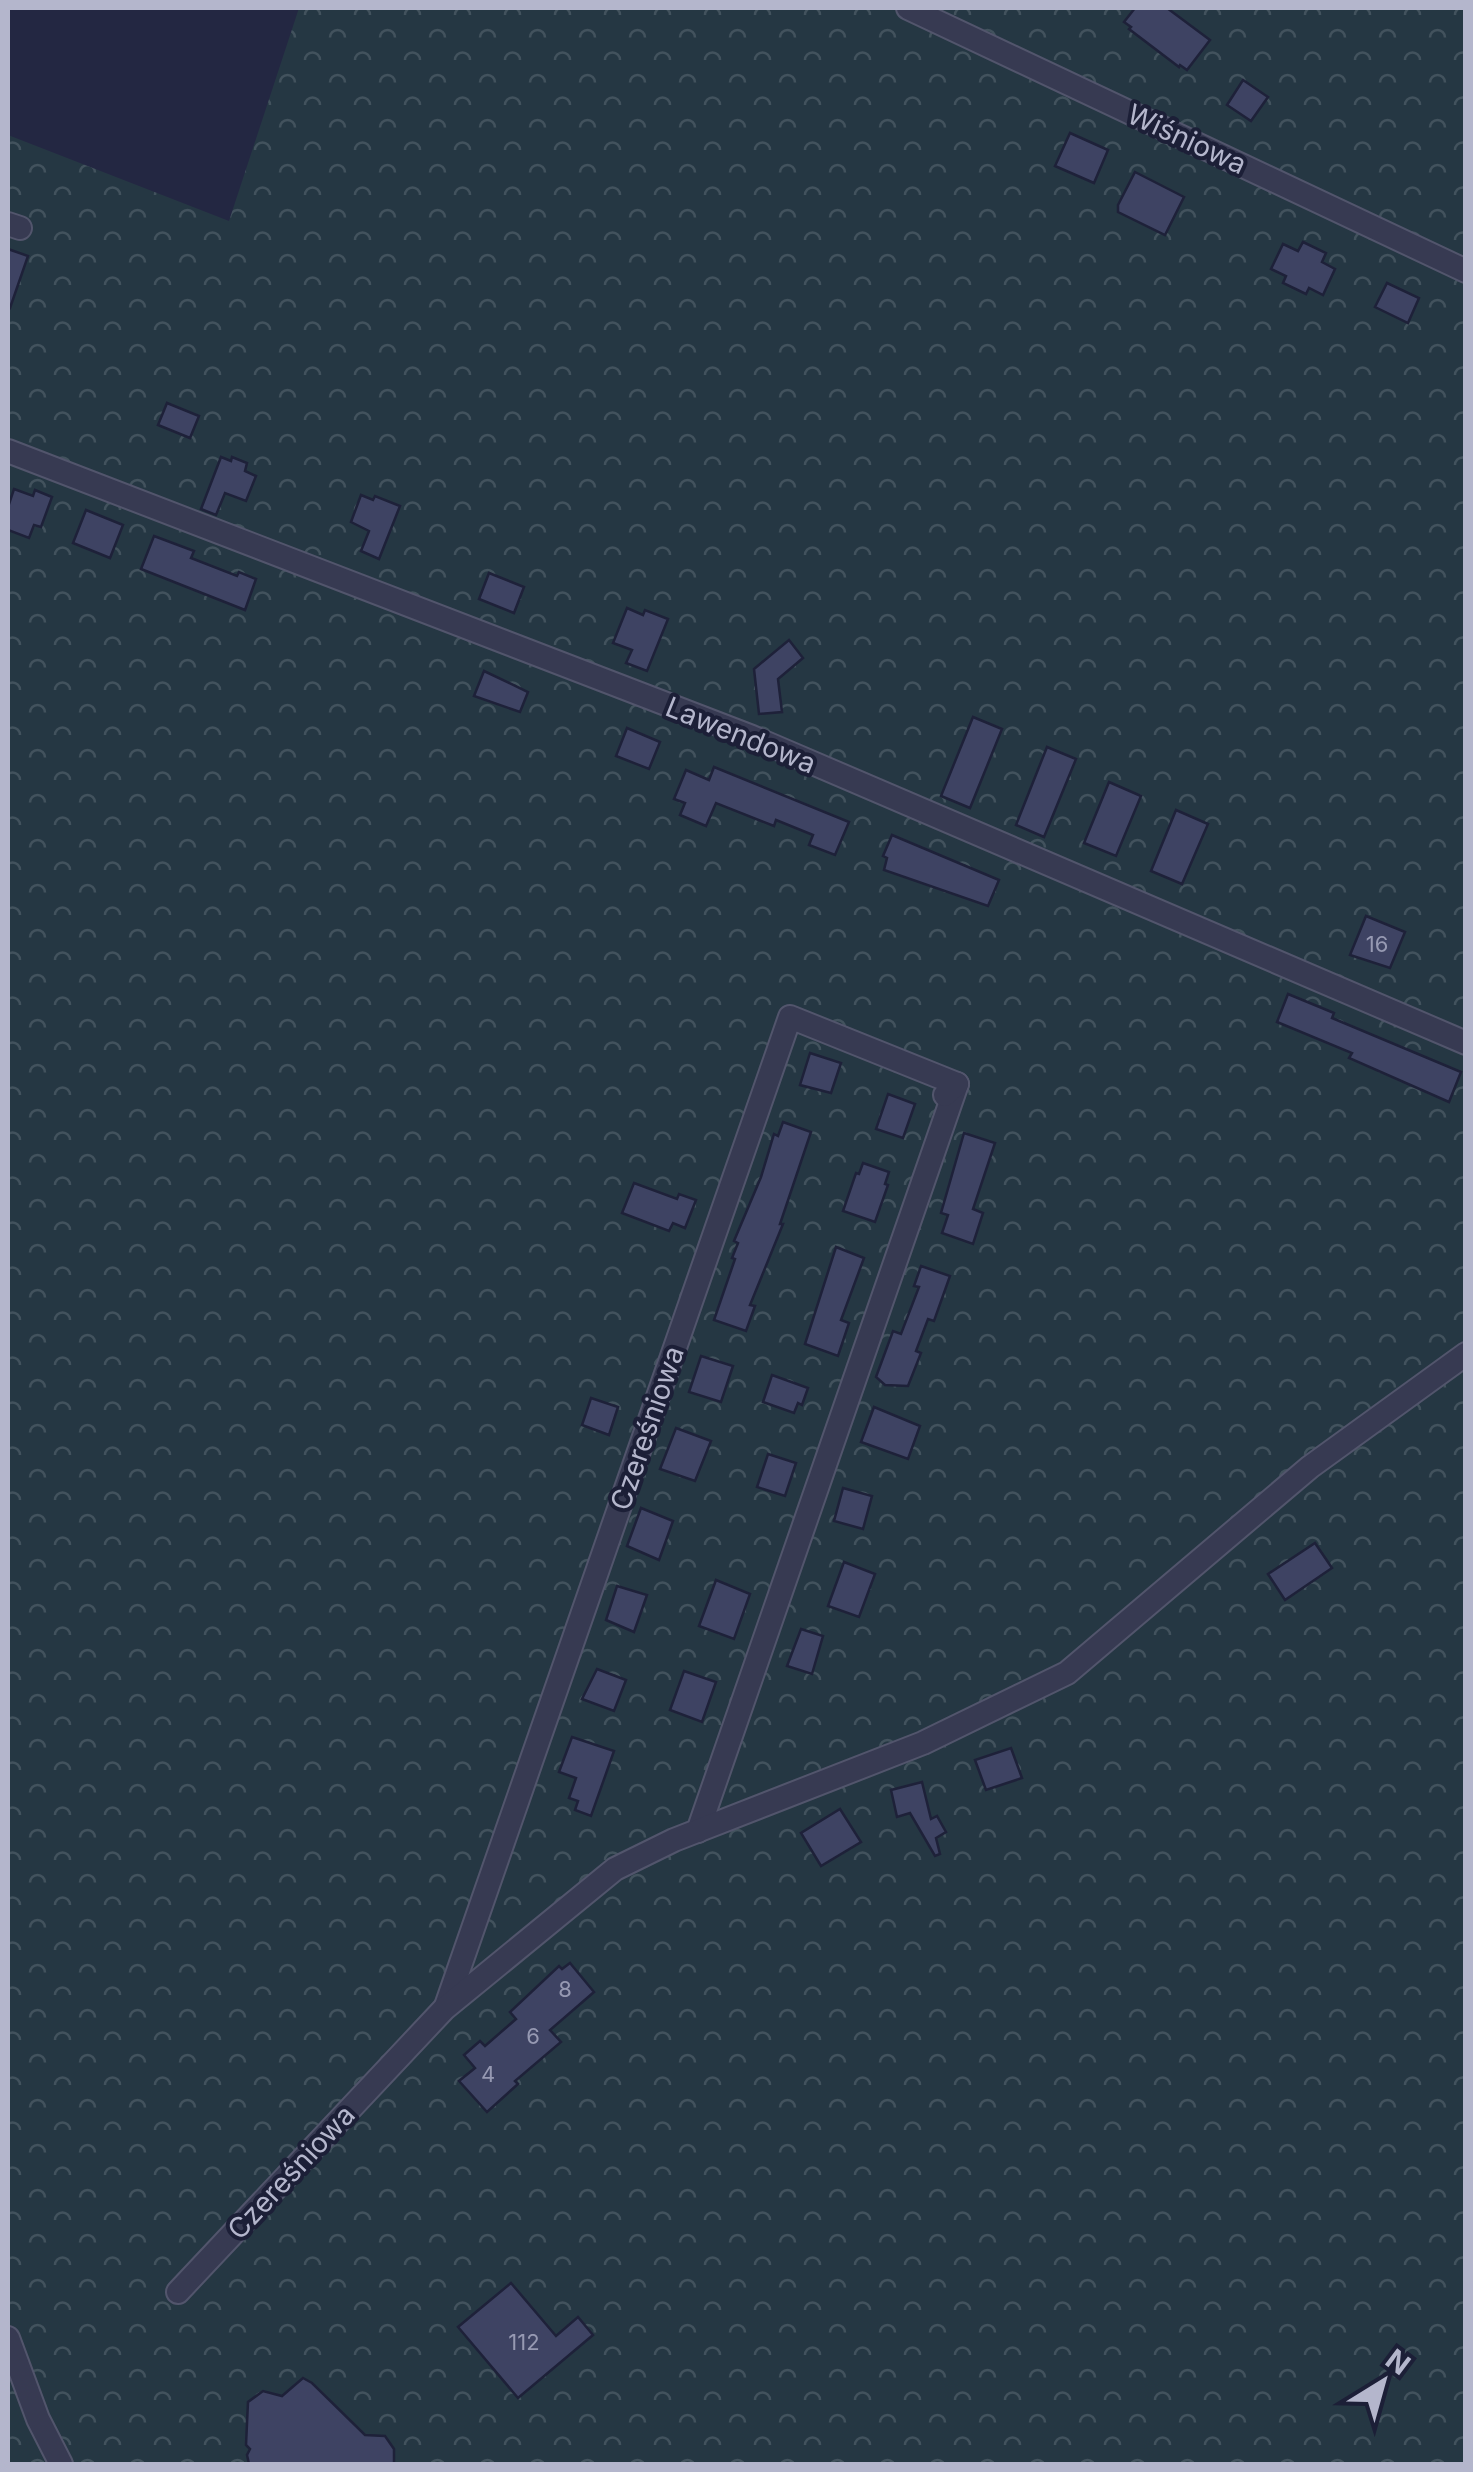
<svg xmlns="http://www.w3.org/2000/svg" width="1473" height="2472" font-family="Inter,sans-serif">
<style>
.forest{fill:url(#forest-crowns)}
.building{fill:#3e4363;stroke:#1e2139;stroke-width:2.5}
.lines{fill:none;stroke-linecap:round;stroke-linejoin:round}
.minor-casing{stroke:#52556c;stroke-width:26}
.minor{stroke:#373a52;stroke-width:22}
.labels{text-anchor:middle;stroke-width:8;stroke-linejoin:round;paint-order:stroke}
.number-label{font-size:22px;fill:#9699b2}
.street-label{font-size:28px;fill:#b4b6cc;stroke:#1c1f37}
</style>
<defs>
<pattern id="forest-crowns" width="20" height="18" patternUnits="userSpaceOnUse" patternTransform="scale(2.5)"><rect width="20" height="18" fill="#253743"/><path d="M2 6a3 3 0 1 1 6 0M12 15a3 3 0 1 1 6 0" fill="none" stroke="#42525d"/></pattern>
</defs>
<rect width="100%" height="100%" fill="#232742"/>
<polygon class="forest" points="299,8 1465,8 1465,2464 8,2464 8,135 229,221"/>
<g class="building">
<polygon points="1135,8 1167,8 1210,40 1187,70 1180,65 1179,67 1129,29 1131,27 1124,22"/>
<polygon points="1243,80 1268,97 1251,121 1227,105"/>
<polygon points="1070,133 1108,150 1094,183 1055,166"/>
<polygon points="1135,172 1184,197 1165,235 1118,212 1118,205"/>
<polygon points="1303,242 1326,253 1322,262 1335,269 1323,295 1309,288 1306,294 1283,283 1286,276 1271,269 1283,244 1298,251"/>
<polygon points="8,249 28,256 10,308 8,307"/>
<polygon points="1387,283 1419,298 1408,323 1375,307"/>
<polygon points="167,403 199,416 190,438 158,425"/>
<polygon points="221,457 231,461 232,457 247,463 245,471 256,476 246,501 225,493 216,515 201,509"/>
<polygon points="14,489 33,496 35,490 52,497 41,527 34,525 29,538 8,530 8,507"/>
<polygon points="361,495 373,500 375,496 400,506 379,559 361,551 369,531 351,522"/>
<polygon points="86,510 123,525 110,558 73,543"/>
<polygon points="154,536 194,551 191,558 237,576 239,572 256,579 245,610 141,569"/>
<polygon points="489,573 524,587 514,613 479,599"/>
<polygon points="627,608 643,615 645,610 668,619 647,671 626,663 632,650 613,643"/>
<polygon points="789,640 803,658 778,679 782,712 759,714 754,669"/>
<polygon points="484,671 528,692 520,712 474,696"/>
<polygon points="973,717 1002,729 970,808 941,796"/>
<polygon points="627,728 660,742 649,769 616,756"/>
<polygon points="1047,747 1076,759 1044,837 1016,825"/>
<polygon points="714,767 849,822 835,855 809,845 813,835 776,820 774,826 716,803 706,826 680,815 685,803 674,799 686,770 709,780"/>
<polygon points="1109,782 1141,796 1116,856 1084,843"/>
<polygon points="1176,810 1208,824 1182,884 1151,871"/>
<polygon points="892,835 999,880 988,906 884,870 887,858 883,856"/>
<polygon points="1366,916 1405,932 1390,968 1350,955"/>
<polygon points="1288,994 1334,1013 1332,1018 1461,1072 1449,1102 1349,1058 1352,1053 1277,1022"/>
<polygon points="810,1053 841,1063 831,1093 800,1085"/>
<polygon points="888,1094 915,1104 903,1138 876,1129"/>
<polygon points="783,1122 811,1132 780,1224 783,1224 750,1305 755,1306 746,1331 714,1320 735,1259 732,1258 738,1243 734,1241 761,1177 774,1134 778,1136"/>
<polygon points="964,1133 995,1143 973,1209 983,1213 973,1244 942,1233 948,1215 941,1213"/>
<polygon points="863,1163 889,1172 885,1184 888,1185 875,1222 843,1211 856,1173 859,1174"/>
<polygon points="634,1183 677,1199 679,1194 696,1200 685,1228 673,1223 669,1231 622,1213"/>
<polygon points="836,1247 864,1258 841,1320 849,1323 838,1356 805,1344"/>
<polygon points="921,1266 950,1276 934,1321 928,1319 916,1351 921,1353 908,1386 885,1385 876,1377 893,1331 901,1334 919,1287 914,1286"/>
<polygon points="701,1356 733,1366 721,1402 689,1392"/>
<polygon points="772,1375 808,1388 802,1405 798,1403 794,1413 763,1402"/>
<polygon points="591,1398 618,1407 609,1435 582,1425"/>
<polygon points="874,1407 920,1426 908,1459 861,1442"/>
<polygon points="676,1428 711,1441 695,1481 660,1469"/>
<polygon points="768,1454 796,1463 785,1496 757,1487"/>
<polygon points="843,1488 872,1496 863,1529 834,1521"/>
<polygon points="641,1508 673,1521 659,1560 627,1546"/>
<polygon points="1315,1543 1332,1568 1285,1600 1268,1574"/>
<polygon points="844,1562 875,1574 859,1617 828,1606"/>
<polygon points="716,1580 750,1594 734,1639 699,1626"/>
<polygon points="617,1586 647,1595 634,1632 606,1620"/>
<polygon points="801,1629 823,1636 812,1674 787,1666"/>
<polygon points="597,1669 626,1680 614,1711 582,1699"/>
<polygon points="684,1671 716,1682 702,1722 670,1710"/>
<polygon points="572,1737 614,1751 591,1816 575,1810 578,1801 569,1798 576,1778 559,1772"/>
<polygon points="1011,1748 1022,1778 986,1790 975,1760"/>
<polygon points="922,1782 931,1819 937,1816 946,1832 936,1838 940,1854 935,1856 910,1813 897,1817 891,1790"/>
<polygon points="840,1809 861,1842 821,1866 801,1833"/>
<polygon points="570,1963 594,1992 550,2030 561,2042 515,2081 518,2084 487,2112 459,2081 475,2068 464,2055 480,2041 485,2046 516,2019 510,2012 559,1966 562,1969"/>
<polygon points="511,2283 556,2336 578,2317 593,2335 518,2398 458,2327"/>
<polygon points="303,2378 312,2383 365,2435 385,2436 394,2449 394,2464 249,2464 247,2455 250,2449 246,2445 248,2402 263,2391 282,2396"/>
</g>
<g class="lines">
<g class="minor-casing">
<g id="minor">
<polyline points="908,8 1466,271"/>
<polyline points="8,224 20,228"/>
<polyline points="8,451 752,737 1466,1043"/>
<polyline points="698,1831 957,1084"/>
<polyline points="446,2006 790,1017 957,1084 945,1095"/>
<polyline points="178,2292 444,2009 615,1869 674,1840 923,1743 1067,1673 1310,1467 1466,1354"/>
<polyline points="8,2338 38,2419 61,2464"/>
</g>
</g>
<use href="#minor" class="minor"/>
</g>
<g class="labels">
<g class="number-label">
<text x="1377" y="952">16</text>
<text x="565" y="1997">8</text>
<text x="533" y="2044">6</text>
<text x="488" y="2082">4</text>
<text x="524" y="2350">112</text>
</g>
<g class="street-label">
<text transform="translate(1187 139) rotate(25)" y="10">Wiśniowa</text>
<text transform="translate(741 735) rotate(22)" y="10">Lawendowa</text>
<text transform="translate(647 1428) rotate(-71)" y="10">Czereśniowa</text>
<text transform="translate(291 2172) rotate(-47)" y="10">Czereśniowa</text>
</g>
</g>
<rect width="1473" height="2472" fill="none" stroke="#b4b6cc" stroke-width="20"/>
<g transform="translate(1383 2382) rotate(37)" stroke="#1c1f37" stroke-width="8" paint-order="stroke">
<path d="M0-8L18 38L0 25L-18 38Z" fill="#b4b6cc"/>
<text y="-15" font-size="28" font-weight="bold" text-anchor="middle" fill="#b4b6cc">N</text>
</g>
</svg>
